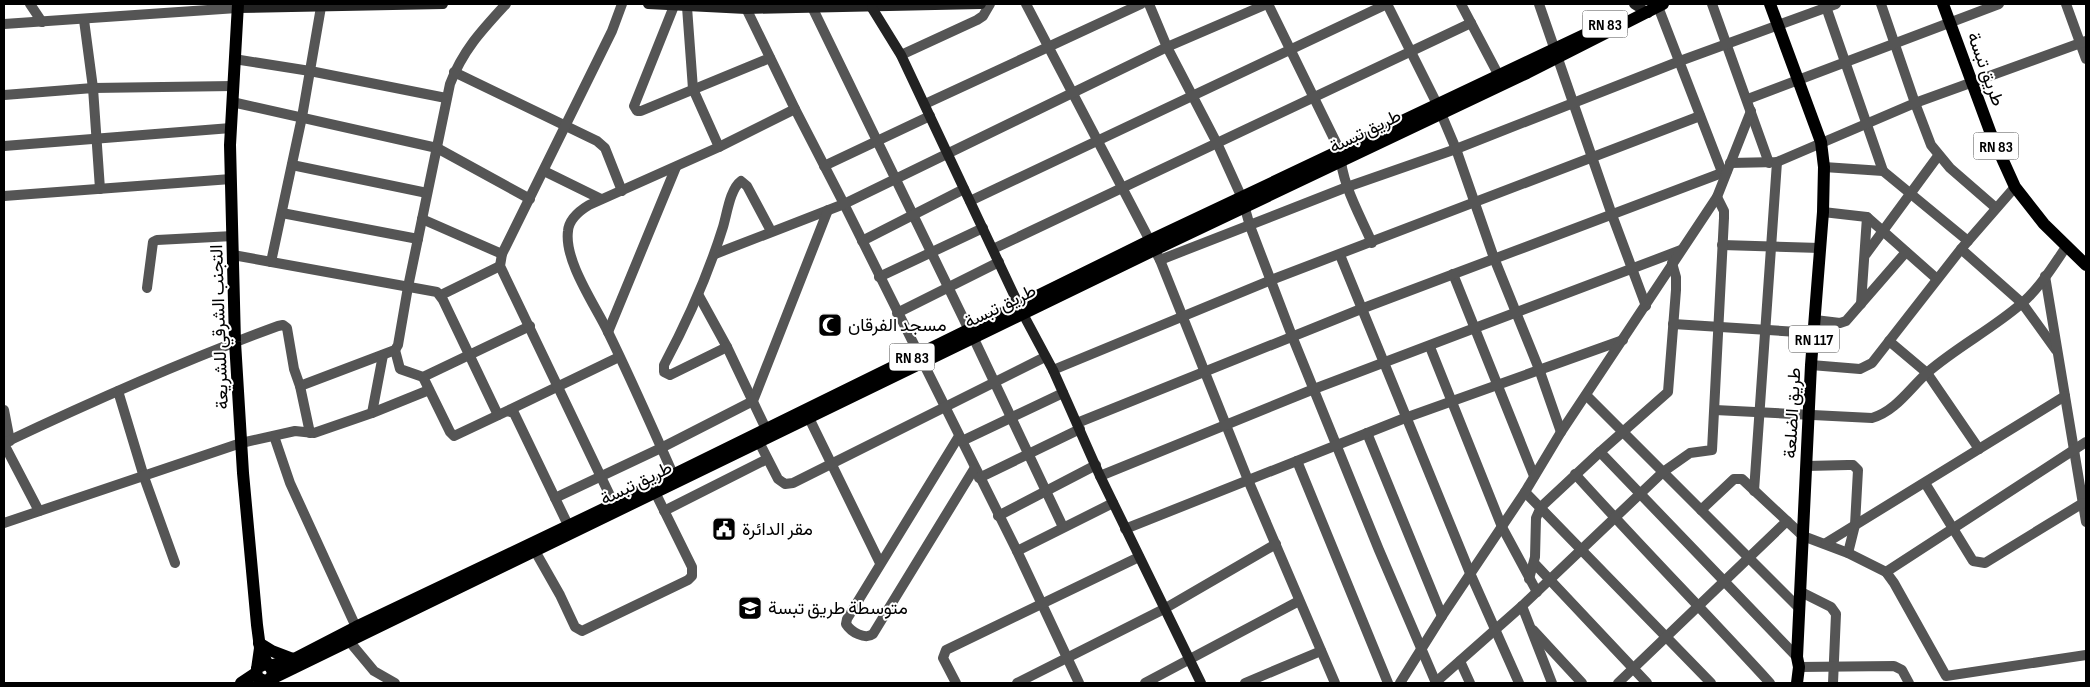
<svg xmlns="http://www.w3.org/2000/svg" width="2090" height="687" font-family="'Sofia Sans Condensed',Vazirmatn,sans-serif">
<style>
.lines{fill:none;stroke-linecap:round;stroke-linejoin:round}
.street{stroke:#555;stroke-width:10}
.secondary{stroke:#222;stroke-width:10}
.primary{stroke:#000;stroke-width:12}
.labels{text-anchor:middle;stroke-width:4;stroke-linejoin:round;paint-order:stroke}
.shield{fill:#fff;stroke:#4c4c4c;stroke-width:1}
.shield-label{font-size:16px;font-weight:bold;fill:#000}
.street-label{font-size:18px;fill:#000;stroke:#fff}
.poi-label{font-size:18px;fill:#000;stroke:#fff;text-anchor:start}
</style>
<rect width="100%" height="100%" fill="#fff"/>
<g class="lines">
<g class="street">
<polyline points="30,4 42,22"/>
<polyline points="744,4 795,109 844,204 1017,551 1113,503"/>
<polyline points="1026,4 1160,260 1248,480 1335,683"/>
<polyline points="1149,4 1167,47 1217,143 1242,198 1250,226 1292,336 1379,550 1436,683"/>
<path d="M 1268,4 L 1340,151 C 1341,183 1359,213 1372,243"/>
<polyline points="1387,4 1437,104 1456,149 1494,258 1539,369 1561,432"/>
<polyline points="1461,4 1499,76"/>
<polyline points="1539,4 1612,215 1646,306"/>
<polyline points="1657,4 1722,172"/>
<polyline points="1712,4 1769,163"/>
<polyline points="1825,4 1883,171"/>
<polyline points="1881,4 1915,103 1931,145 1950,168 1996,208"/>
<polyline points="2066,4 2086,59"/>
<polyline points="674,6 634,106 637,111 641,111 770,58"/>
<polyline points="687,7 693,89 719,147"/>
<polyline points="813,9 969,330"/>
<polyline points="84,20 93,88 233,86"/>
<polyline points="4,24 237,8"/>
<polyline points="901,55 977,20 983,16 990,4"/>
<polyline points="234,59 310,71 446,98"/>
<polyline points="454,72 597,141 605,148 622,191"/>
<polyline points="4,95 93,88 100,189"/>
<polyline points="1748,99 1999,4"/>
<polyline points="232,102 437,148 530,199"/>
<polyline points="925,104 1141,4"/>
<polyline points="4,146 231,128"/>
<polyline points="1730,163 1777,162 1915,103 2086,41"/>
<polyline points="292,165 427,193"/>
<polyline points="824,166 930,116"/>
<polyline points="1824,167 1883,171 1968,241"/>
<polyline points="544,171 601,199"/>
<polyline points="4,196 231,179"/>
<polyline points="970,201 1387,4"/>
<polyline points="1823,212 1867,217 1937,279"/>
<polyline points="282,213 418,239"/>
<polyline points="422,219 502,254"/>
<polyline points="862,241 964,189"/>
<polyline points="1722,245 1820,248"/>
<polyline points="993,249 1471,23"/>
<polyline points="1961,249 2022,303 2056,350"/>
<polyline points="715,254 844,204 1167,47 1267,4"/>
<polyline points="1866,254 1938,156"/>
<polyline points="233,255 437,292 443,300 498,415"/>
<polyline points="1340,255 1470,573 1519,683"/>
<polyline points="1160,260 1347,187 1456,149 1680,61 1836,4"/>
<polyline points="271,262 302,117 321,7"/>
<polyline points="1453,274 1534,476"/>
<polyline points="2045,276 2086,522"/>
<polyline points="879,277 983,228"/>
<polyline points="147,288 153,242 157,240 233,236"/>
<polyline points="441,295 500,266"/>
<polyline points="699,296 727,347 766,429"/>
<polyline points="1861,304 1867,217"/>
<polyline points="897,313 999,262"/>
<polyline points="1815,320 1840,323 1846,321 1906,252"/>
<polyline points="1673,324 1814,333"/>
<polyline points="608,332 676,167"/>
<polyline points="974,339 1063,527"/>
<polyline points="1889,341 1927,373 1979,449"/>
<path d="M 727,347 L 670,375 L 664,372 L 664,365 C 688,320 708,275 723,227 C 727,214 730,189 741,181 L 747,186 L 771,231"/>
<polyline points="1430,347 1502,527 1537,592"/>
<polyline points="395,350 400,369 423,377 530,326"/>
<polyline points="1811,365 1860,369 1872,363 1961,249 2015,187"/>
<polyline points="1053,370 1271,280 1700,116"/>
<polyline points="423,377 450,432 454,436 507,411 514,413 568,525"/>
<polyline points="300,386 310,433"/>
<polyline points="118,391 144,477 175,563"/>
<polyline points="1587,396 1800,609"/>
<polyline points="4,410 10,441"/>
<polyline points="509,410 619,357"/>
<path d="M 1715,410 L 1872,418 C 1896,411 1910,388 1928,372 C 1957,347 1992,329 2021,304 C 2039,289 2053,266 2066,247"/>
<polyline points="372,413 429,390"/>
<polyline points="809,418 880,563"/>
<polyline points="1077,423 1361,309 1727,171"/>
<polyline points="1367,433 1442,616"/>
<polyline points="274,436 290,483 356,627"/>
<path d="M 959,436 L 847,619 L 846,624 C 851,632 865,640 873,634 L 974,469"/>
<polyline points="962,441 1063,393"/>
<polyline points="759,442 778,479 785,484 793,483 1045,357"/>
<path d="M 4,443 C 93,401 185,360 278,326 L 283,325 L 287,328 L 294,369 L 300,386 L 395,350 L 398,345 L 408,287 L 450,84 C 463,50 482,30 506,4"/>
<polyline points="4,444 39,511"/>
<polyline points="1600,452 1797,657"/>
<polyline points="1297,461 1388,683"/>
<polyline points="1807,466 1848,465 1853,465 1858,470 1855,525 1848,553"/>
<path d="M 673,474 C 652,427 631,379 608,332 C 595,305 564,261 568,231 C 569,219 579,211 589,205 L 719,147 L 795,109"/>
<path d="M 1575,474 C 1639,545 1706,613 1770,683"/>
<polyline points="1100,476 1314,389 1681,250"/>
<polyline points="979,478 1080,429"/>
<polyline points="1925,483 1973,561 1985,563 2083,503"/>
<polyline points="1754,491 1777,162"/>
<polyline points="1525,492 1711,683"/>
<polyline points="555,498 661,448 753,401 828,210"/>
<polyline points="614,504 500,266 502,254 612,31 622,4"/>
<polyline points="1701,510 1734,479 1742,479 1803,536 1848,553 1886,572 1894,583 1946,676 2086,655"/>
<polyline points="664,511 767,459"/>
<polyline points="998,516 1096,465"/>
<polyline points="4,523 241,443 295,431 314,433 369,414 372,413 383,355"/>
<polyline points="1125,529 1405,418 1623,340"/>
<polyline points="1826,543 2065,396"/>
<polyline points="535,551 560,595 575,627 582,631 688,580 692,576 692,567 652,486"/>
<polyline points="1017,551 1079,683"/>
<polyline points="1534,563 1647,683"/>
<polyline points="1886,572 2086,442"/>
<polyline points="1529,579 1535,557 1536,518 1541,507 1600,452 1668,392 1676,290 1676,277 1672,263"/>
<polyline points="1801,592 1831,607 1836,614 1833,683"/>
<polyline points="1522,606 1552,683"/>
<polyline points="1533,630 1582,683"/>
<polyline points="349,641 374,671 395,683"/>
<polyline points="1460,661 1470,683"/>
<polyline points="1799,667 1894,666 1902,670 1909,683"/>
<polyline points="1436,682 1522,606 1663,472 1690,453 1712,450 1724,218 1724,211 1717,197"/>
<polyline points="956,683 943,658 946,650 1139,557"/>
<polyline points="1017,683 1164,609 1276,544"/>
<polyline points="1145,683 1299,601"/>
<polyline points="1245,683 1321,651"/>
<polyline points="1400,683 1442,616 1525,492 1561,432 1717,197 1751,111"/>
<polyline points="1618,683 1787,521"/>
</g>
<g class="secondary">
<polyline points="648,4 746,9 981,4"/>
<polyline points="1634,4 1648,13"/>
<polyline points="237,8 443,4"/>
<polyline points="872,8 901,55 1023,314 1053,370 1100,476 1201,683"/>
</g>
<g class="primary">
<polyline points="238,4 230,145 235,342 243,473 257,625 260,648 268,665"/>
<polyline points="1770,4 1821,142 1824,167 1823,212 1811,365 1797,657 1799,667 1797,683"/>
<polyline points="1943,4 1991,134 2015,187 2044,224 2086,265"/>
<polyline points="259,643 272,651 293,659"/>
<polyline points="270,666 296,658 356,627 614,504 1149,241 1620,18"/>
<polyline points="257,668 265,664 270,666 273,672 271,679 263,681 256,676 260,648"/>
<polyline points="271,679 1154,250 1527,73 1663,4"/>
<polyline points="241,683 256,673"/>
</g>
</g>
<defs>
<g id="mosque-square" transform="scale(1.25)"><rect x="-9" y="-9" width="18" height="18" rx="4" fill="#000" stroke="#fff"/><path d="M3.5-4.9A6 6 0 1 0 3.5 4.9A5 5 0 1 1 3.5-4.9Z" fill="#fff"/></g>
<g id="civic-square" transform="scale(1.25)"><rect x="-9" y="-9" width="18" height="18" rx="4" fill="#000" stroke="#fff"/><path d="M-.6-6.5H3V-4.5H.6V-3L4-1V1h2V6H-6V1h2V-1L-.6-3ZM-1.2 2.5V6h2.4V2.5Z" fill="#fff"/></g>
<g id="school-square" transform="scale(1.25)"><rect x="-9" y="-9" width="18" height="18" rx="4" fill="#000" stroke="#fff"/><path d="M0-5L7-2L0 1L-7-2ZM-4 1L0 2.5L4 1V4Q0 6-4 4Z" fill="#fff"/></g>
</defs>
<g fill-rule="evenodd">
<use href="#mosque-square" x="830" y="325"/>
<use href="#civic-square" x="724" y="529"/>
<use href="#school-square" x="750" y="608"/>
</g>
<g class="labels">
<g class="shield">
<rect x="1582.5" y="10.5" width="45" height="27" rx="4"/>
<rect x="1973.5" y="132.5" width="45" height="27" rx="4"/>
<rect x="1789" y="325.5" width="50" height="27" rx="4"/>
<rect x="889.5" y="343.5" width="45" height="27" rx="4"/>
</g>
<g class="shield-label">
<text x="1605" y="30">RN 83</text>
<text x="1996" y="152">RN 83</text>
<text x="1814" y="345">RN 117</text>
<text x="912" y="363">RN 83</text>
</g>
<g class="street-label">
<text transform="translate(1986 69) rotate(70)" y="6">طريق تبسة</text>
<text transform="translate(1365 131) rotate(-26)" y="6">طريق تبسة</text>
<text transform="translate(1000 306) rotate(-26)" y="6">طريق تبسة</text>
<text transform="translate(219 327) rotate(-92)" y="6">التجنب الشرقي للشريعة</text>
<text transform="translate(1792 413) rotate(-87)" y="6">طريق الضلعة</text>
<text transform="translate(636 483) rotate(-26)" y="6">طريق تبسة</text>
</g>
<g class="poi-label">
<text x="848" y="331">مسجد الفرقان</text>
<text x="742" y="535">مقر الدائرة</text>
<text x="768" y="614">متوسطة طريق تبسة</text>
</g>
</g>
<rect width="2090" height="687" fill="none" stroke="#000000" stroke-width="10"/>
</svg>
